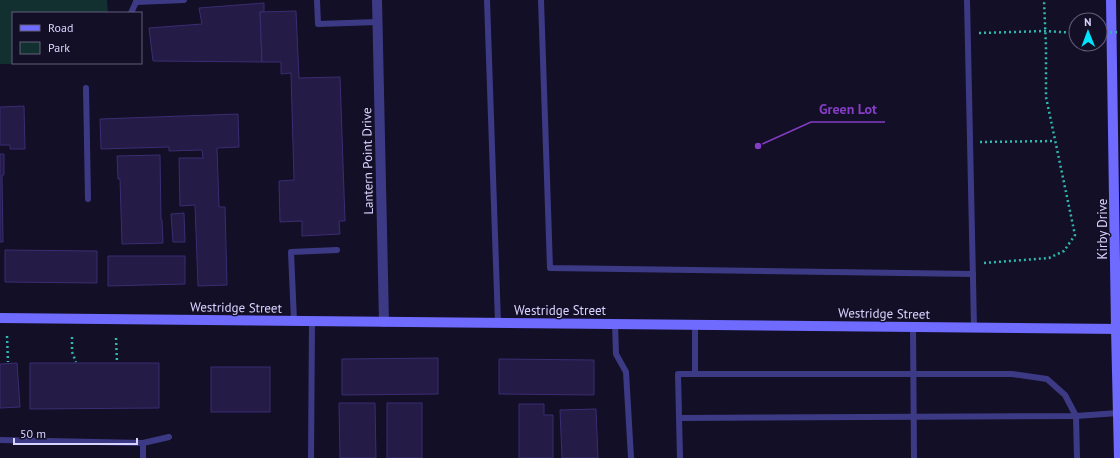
<svg xmlns="http://www.w3.org/2000/svg" width="1120" height="458" font-family="'PT Sans',sans-serif">
<style>
.green{fill:#12302f}
.building{fill:#241b47;stroke:#3b2d73}
.lines{fill:none;stroke-linecap:round;stroke-linejoin:round}
.path{stroke:#2fb8b0;stroke-width:2.5;stroke-dasharray:2 3;stroke-linecap:butt}
.lane{stroke:#3d3a85;stroke-width:6}
.street{stroke:#3d3a85;stroke-width:10}
.secondary{stroke:#6f6bff;stroke-width:10}
.path-bridge{stroke:#2fb8b0;stroke-width:2.5;stroke-dasharray:2 3;stroke-linecap:butt}
.labels{text-anchor:middle;stroke-width:3;stroke-linejoin:round;paint-order:stroke}
.street-label{font-size:13px;fill:#d9d4ff;stroke:#130f26}
.leader{fill:none;stroke:#843dc5;stroke-width:1.5}
.callout-dot{fill:#843dc5;stroke:#130f26;stroke-width:1.5}
.callout-label{font-size:14px;text-anchor:middle;font-weight:bold;fill:#843dc5;stroke:#130f26;stroke-width:3;stroke-linejoin:round;paint-order:stroke}
</style>
<rect width="100%" height="100%" fill="#130f26"/>
<polygon class="green" points="0,0 107,0 108,13 13,13 13,63 93,63 0,64"/>
<g class="building">
<polygon points="264,3 264,12 260,12 262,62 153,61 149,28 202,24 199,8"/>
<polygon points="296,11 299,78 340,77 345,221 339,221 340,234 302,236 302,221 280,222 279,181 294,180 291,73 281,74 281,62 262,62 260,12"/>
<polygon points="24,106 25,149 10,149 10,145 0,145 0,107"/>
<polygon points="238,114 239,147 217,148 219,207 225,207 227,285 198,286 195,205 180,206 179,158 203,158 202,150 169,151 169,147 101,149 100,119"/>
<polygon points="0,154 4,154 4,175 2,175 3,242 0,242"/>
<polygon points="160,155 161,220 162,220 163,243 122,244 120,179 118,179 117,156"/>
<polygon points="184,213 185,242 173,242 171,214"/>
<polygon points="5,250 97,251 97,283 5,282"/>
<polygon points="108,256 185,256 185,284 108,286"/>
<polygon points="438,358 438,394 342,395 342,359"/>
<polygon points="499,359 594,360 594,395 499,394"/>
<polygon points="17,363 20,407 0,408 0,364"/>
<polygon points="30,363 159,363 159,408 30,409"/>
<rect x="211" y="367" width="59" height="45"/>
<polygon points="339,403 375,403 376,458 340,458"/>
<rect x="387" y="403" width="35" height="55"/>
<polygon points="519,404 544,404 544,415 553,415 553,458 519,458"/>
<polygon points="596,409 598,458 562,458 560,410"/>
</g>
<g class="lines">
<g class="path">
<polyline points="979,33 1045,31 1076,33"/>
<polyline points="980,142 1055,141"/>
<polyline points="984,263 1049,258 1064,251 1075,235 1046,97 1046,47 1044,0"/>
<polyline points="7,336 8,362"/>
<polyline points="72,337 72,352 76,362"/>
<polyline points="116,338 117,362"/>
</g>
<g class="lane">
<polyline points="136,0 136,2 184,0"/>
<polyline points="317,0 318,24 377,22"/>
<polyline points="487,0 498,323"/>
<polyline points="541,0 550,268 973,274"/>
<polyline points="967,0 974,327"/>
<polyline points="131,13 136,2"/>
<polyline points="86,88 88,199"/>
<polyline points="294,321 291,252 337,250"/>
<polyline points="615,323 616,354 626,372 631,458"/>
<polyline points="695,324 695,374 1012,374 1047,379 1065,395 1076,416 1077,458"/>
<polyline points="913,327 914,458"/>
<polyline points="679,418 1076,416 1118,413"/>
<polyline points="0,440 143,443 143,458"/>
<polyline points="143,443 169,437"/>
<polyline points="311,458 312,321"/>
<polyline points="680,458 678,374 695,374"/>
</g>
<polyline class="street" points="377,0 384,322"/>
<g class="secondary">
<polyline points="1111,0 1116,329 1119,458"/>
<polyline points="0,318 1120,329"/>
</g>
<polyline class="path-bridge" points="1100,33 1120,32"/>
</g>
<g class="labels">
<g class="street-label">
<text transform="translate(367 161) rotate(-91)" y="5">Lantern Point Drive</text>
<text transform="translate(1102 229) rotate(-90)" y="5">Kirby Drive</text>
<text transform="translate(236 307) rotate(1)" y="5">Westridge Street</text>
<text x="560" y="315">Westridge Street</text>
<text transform="translate(884 313) rotate(1)" y="5">Westridge Street</text>
</g>
</g>
<path class="leader" d="M758 146L811 122H885"/>
<circle class="callout-dot" cx="758" cy="146" r="4"/>
<g class="callout-label">
<text x="848" y="114">Green Lot</text>
</g>
<rect x="12" y="12" width="130" height="52" fill="#130f26" stroke="#625e7d"/>
<rect x="20" y="25" width="20" height="6" fill="#6f6bff" stroke="#625e7d"/>
<text x="48" y="32" font-size="12" fill="#d9d4ff">Road</text>
<rect x="20" y="42" width="20" height="12" fill="#12302f" stroke="#625e7d"/>
<text x="48" y="52" font-size="12" fill="#d9d4ff">Park</text>
<g transform="translate(1088 32) rotate(359)"><circle r="19" fill="#130f26" stroke="#625e7d"/>
<path d="M0-3L7 15L0 10L-7 15Z" fill="#00e5ff"/>
<text y="-6" font-size="11" font-weight="bold" text-anchor="middle" fill="#d9d4ff">N</text>
</g>
<path d="M14 438v6h123v-6" fill="none" stroke="#d9d4ff" stroke-width="2"/>
<text x="20" y="438" font-size="12" fill="#d9d4ff" stroke="#130f26" stroke-width="3" paint-order="stroke">50 m</text>
</svg>
